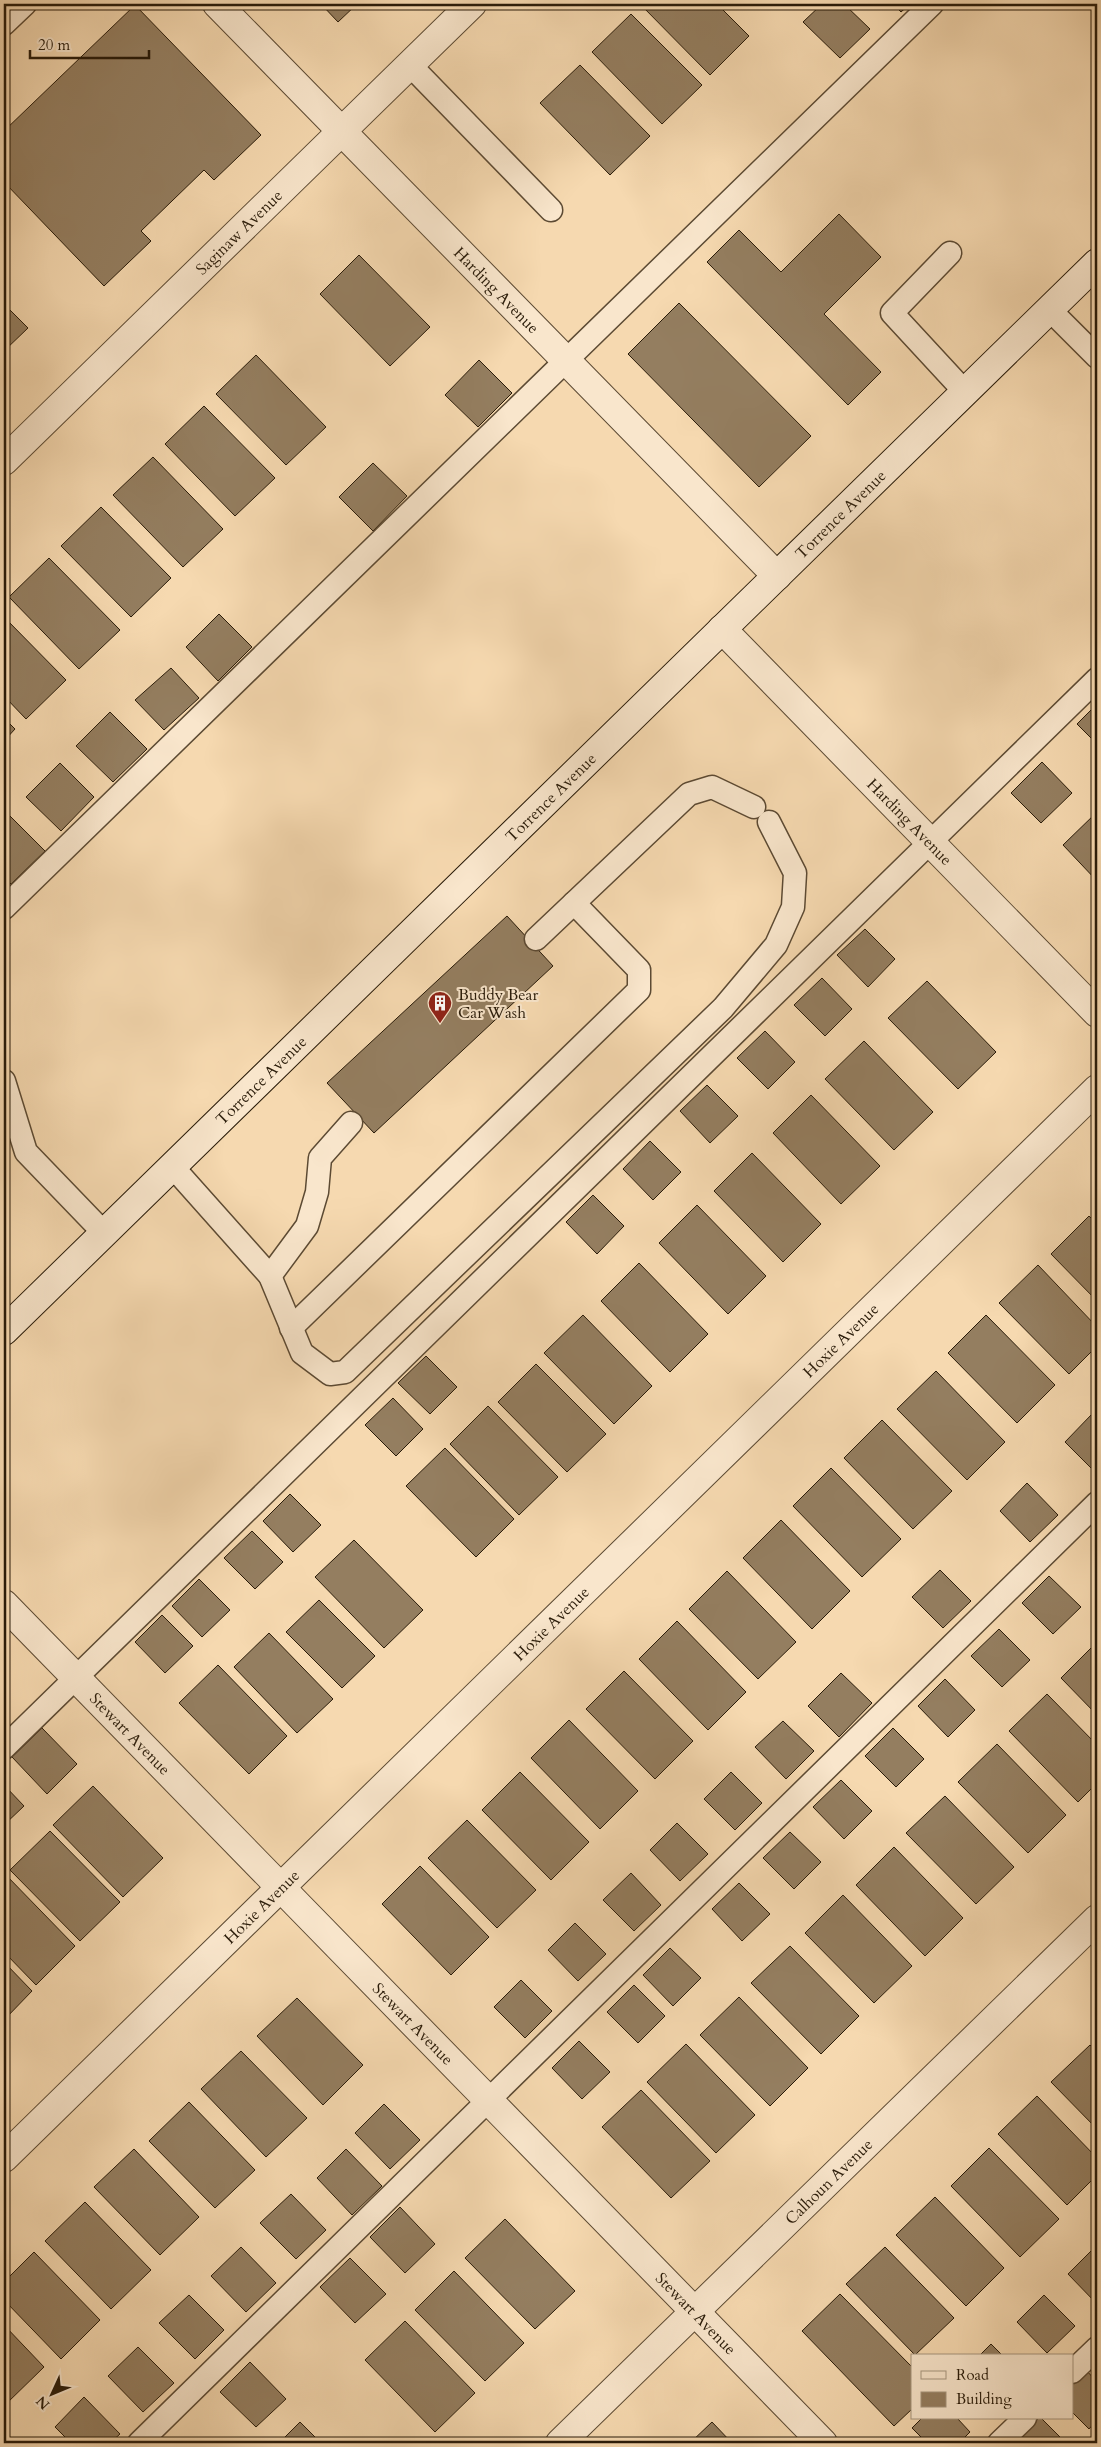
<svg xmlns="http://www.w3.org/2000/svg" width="1101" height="2447" font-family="Cardo,serif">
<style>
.building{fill:#947e60;stroke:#291b09}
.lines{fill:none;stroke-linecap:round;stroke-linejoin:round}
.service-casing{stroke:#5c4a33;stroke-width:25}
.minor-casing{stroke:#5c4a33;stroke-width:30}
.secondary-casing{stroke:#291b09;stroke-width:30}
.service{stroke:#f9e6cc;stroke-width:22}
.minor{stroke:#f9e6cc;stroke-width:28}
.secondary{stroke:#f9e6cc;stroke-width:28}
.labels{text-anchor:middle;stroke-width:4;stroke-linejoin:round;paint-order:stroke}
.street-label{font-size:16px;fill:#291b09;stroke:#f9e6cc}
.poi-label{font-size:16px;fill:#291b09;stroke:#f9e6cc;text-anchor:start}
</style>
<rect width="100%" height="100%" fill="#f6d9b0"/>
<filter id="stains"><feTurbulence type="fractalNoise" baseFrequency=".004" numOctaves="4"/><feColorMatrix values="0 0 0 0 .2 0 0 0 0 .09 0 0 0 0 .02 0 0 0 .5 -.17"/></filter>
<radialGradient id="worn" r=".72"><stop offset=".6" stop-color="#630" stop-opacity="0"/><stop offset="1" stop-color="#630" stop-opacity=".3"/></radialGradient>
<g class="building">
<polygon points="321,4 357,4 338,22"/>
<polygon points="640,4 717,4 749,36 710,75"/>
<polygon points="822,4 844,4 870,29 840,58 803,22"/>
<polygon points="893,4 910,4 901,12"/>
<polygon points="135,5 261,135 214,180 204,170 141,231 151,241 104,286 4,182 4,131"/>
<polygon points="631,14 702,85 662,124 592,52"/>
<polygon points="580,65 650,136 610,175 540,103"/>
<polygon points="839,214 881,257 824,314 881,372 848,405 707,262 739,230 781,272"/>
<polygon points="359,255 430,327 390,366 320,294"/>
<polygon points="679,303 811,436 759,487 628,354"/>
<polygon points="4,304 28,328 4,351"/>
<polygon points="256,355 326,427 286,465 216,394"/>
<polygon points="479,360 512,393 478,427 445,395"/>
<polygon points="204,406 275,478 235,516 165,444"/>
<polygon points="153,457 223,529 183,567 113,495"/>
<polygon points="373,463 407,496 373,531 339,497"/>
<polygon points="101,507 171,578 131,617 61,546"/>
<polygon points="49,558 120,630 79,669 9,597"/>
<polygon points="219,614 252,647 218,681 186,647"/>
<polygon points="4,617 66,680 26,719 4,696"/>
<polygon points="171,668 199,698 164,730 135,700"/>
<polygon points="1097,704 1097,744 1077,724"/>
<polygon points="110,712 147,749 113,782 76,746"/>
<polygon points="4,718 15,729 4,741"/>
<polygon points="1042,762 1072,793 1041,823 1011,793"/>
<polygon points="60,763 94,797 61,831 26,797"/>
<polygon points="6,812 45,851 11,884 4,877 4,814"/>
<polygon points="1097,812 1097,881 1063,845"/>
<polygon points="507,916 553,966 374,1133 327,1083"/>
<polygon points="865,929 895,959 868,987 837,955"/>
<polygon points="822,978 852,1009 825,1036 794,1005"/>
<polygon points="927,981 996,1052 958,1089 888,1018"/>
<polygon points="765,1031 795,1062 768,1089 737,1058"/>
<polygon points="864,1041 933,1112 894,1150 825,1079"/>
<polygon points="707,1085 738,1116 710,1143 680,1111"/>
<polygon points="811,1095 880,1166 841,1204 773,1133"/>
<polygon points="650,1141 681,1172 653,1200 623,1169"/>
<polygon points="752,1153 821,1224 783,1262 714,1191"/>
<polygon points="593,1195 624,1226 597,1254 566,1222"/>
<polygon points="697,1205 766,1276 728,1314 659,1243"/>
<polygon points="1089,1216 1097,1224 1097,1301 1051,1254"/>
<polygon points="639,1263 708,1334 670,1372 601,1301"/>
<polygon points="1038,1265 1097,1327 1097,1346 1069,1374 999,1303"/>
<polygon points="583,1315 652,1386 614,1424 544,1353"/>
<polygon points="986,1315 1055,1385 1017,1423 948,1353"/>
<polygon points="426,1356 457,1387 430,1414 398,1383"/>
<polygon points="536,1364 606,1434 567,1472 498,1402"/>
<polygon points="936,1371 1005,1442 967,1480 897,1409"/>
<polygon points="393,1398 423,1429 396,1456 365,1425"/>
<polygon points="488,1406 558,1477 519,1515 450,1444"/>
<polygon points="1092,1414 1097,1420 1096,1473 1065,1442"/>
<polygon points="882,1420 952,1491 913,1529 844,1458"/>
<polygon points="445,1448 514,1519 476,1557 406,1486"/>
<polygon points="831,1468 901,1539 862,1577 793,1506"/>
<polygon points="1027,1483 1058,1515 1030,1542 1000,1511"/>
<polygon points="290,1494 321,1525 293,1552 263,1521"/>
<polygon points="781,1520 850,1591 812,1629 743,1558"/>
<polygon points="252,1531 283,1562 255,1589 224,1558"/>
<polygon points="354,1540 423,1610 384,1648 315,1577"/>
<polygon points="940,1570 971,1601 943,1628 912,1597"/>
<polygon points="727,1571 796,1642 758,1679 689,1609"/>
<polygon points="1049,1576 1081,1607 1053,1634 1022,1603"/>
<polygon points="199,1579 230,1610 202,1637 172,1606"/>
<polygon points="319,1600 375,1656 342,1688 286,1632"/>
<polygon points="162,1615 193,1646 165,1673 135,1642"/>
<polygon points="677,1621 746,1692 708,1730 639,1659"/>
<polygon points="999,1629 1030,1660 1002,1687 971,1656"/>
<polygon points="269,1633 333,1699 297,1733 234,1667"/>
<polygon points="1097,1642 1097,1715 1061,1678"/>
<polygon points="218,1665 287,1736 249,1774 179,1703"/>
<polygon points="624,1671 693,1741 655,1779 586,1709"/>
<polygon points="841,1673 872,1703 839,1737 808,1706"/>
<polygon points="945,1679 975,1710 948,1737 918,1706"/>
<polygon points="1047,1694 1097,1745 1097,1783 1078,1802 1009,1731"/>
<polygon points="569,1720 638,1791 600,1829 531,1758"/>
<polygon points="783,1721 814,1751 786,1779 755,1747"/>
<polygon points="42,1728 77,1764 47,1794 12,1757"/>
<polygon points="893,1728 924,1759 896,1787 865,1756"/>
<polygon points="997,1744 1066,1815 1028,1853 958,1782"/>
<polygon points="520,1772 589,1842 551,1880 482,1810"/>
<polygon points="731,1772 762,1803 735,1830 704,1799"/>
<polygon points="841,1780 872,1811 844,1839 813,1807"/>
<polygon points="4,1785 24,1806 4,1825"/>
<polygon points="93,1786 163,1858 123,1897 53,1825"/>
<polygon points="945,1796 1014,1867 976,1904 906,1833"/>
<polygon points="467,1820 536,1890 497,1928 428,1858"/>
<polygon points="677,1823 708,1854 680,1881 650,1850"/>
<polygon points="50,1831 120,1902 80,1941 10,1870"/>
<polygon points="790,1832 821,1862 794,1889 763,1858"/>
<polygon points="894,1847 963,1918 925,1956 856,1885"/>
<polygon points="420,1866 489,1937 451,1975 382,1904"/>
<polygon points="631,1873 661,1905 634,1931 603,1900"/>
<polygon points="5,1874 75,1946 36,1985 4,1952"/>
<polygon points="739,1883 770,1914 742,1941 712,1909"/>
<polygon points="843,1895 912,1966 874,2003 805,1933"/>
<polygon points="575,1923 606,1954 578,1981 548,1950"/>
<polygon points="790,1946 859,2016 821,2054 751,1983"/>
<polygon points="670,1948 701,1978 673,2006 643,1975"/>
<polygon points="4,1962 32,1991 4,2020"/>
<polygon points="521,1980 552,2011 525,2038 494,2007"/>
<polygon points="634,1985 665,2016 638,2043 607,2012"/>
<polygon points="739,1997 808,2068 770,2106 700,2035"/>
<polygon points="297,1998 363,2065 323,2105 257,2036"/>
<polygon points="579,2041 610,2072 582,2099 552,2068"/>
<polygon points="686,2044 755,2115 716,2153 647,2082"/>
<polygon points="1090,2045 1097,2052 1097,2129 1051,2082"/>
<polygon points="241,2051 307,2118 266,2157 201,2089"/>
<polygon points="641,2090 710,2161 671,2198 602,2127"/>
<polygon points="1037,2096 1097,2158 1097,2175 1067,2205 998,2134"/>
<polygon points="189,2102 255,2170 215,2208 149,2141"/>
<polygon points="384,2104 420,2140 390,2169 355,2133"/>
<polygon points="989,2148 1059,2219 1020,2257 951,2186"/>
<polygon points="134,2149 199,2217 160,2255 94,2187"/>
<polygon points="346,2149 382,2186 352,2215 317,2178"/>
<polygon points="291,2194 326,2230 296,2259 260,2223"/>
<polygon points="935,2197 1004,2268 966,2306 896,2235"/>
<polygon points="85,2202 151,2270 111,2309 45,2241"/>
<polygon points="400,2207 435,2244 405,2273 370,2237"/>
<polygon points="505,2219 575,2291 535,2329 465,2258"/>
<polygon points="241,2247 276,2283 246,2312 211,2276"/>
<polygon points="885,2247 954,2318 915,2355 846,2284"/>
<polygon points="1095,2247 1097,2249 1097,2304 1068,2274"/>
<polygon points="34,2252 100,2320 61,2359 4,2300 4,2282"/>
<polygon points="350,2258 386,2294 355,2323 320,2287"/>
<polygon points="454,2271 524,2343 485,2381 415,2310"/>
<polygon points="840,2294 912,2367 912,2409 894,2426 802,2331"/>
<polygon points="189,2295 224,2330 195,2359 159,2323"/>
<polygon points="1044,2295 1075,2326 1047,2353 1017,2322"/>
<polygon points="405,2321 475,2393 435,2432 365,2360"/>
<polygon points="4,2325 44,2367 5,2405 4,2405"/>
<polygon points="991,2344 1003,2356 979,2356"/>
<polygon points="138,2347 174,2383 143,2412 108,2376"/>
<polygon points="250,2362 286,2399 256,2427 220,2392"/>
<polygon points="1086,2370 1097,2382 1097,2420 1089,2429 1072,2412 1072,2384"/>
<polygon points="84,2397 120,2434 110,2443 71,2443 55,2427"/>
<polygon points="922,2418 957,2418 970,2432 959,2443 927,2443 912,2428"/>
<polygon points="1039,2418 1041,2418 1066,2443 1014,2443"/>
<polygon points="300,2422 321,2443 279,2443"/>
<polygon points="712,2422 732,2443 690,2443"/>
</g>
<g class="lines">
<g class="service-casing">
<g id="service">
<polyline points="4,24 25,4"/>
<polyline points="410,65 551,210"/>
<polyline points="950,253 892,313 965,392"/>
<polyline points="1050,310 1097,357"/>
<polyline points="4,908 932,4"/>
<polyline points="536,939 689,794 712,787 754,807"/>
<polyline points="4,1081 26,1152 104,1233"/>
<polyline points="172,1166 270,1276 302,1353 330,1374 345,1372 723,1008 776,945 793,907 795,873 769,822"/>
<polyline points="270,1276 307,1226 317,1192 320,1158 351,1123"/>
<polyline points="291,1328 639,990 639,970 574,903"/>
<polyline points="4,1748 1097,679"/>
<polyline points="1072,2372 1097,2348"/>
<polyline points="139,2443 1097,1503"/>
<polyline points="999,2443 1025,2418"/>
</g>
</g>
<g class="minor-casing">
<g id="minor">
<path id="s1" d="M 217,4 L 777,576"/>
<path id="s2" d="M 4,461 L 472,4"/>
<path id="s3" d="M 722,629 L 1097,1013"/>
<path id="s4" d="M 4,1604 L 823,2443"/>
<path id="s5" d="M 4,2158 L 1097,1089"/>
<path id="s6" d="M 560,2443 L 1097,1919"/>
</g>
</g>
<g class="secondary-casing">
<g id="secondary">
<path id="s7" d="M 4,1331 L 1097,263"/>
</g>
</g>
<use href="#service" class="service"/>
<use href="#minor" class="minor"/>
<use href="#secondary" class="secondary"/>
</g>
<defs>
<g id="building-pin" transform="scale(1.25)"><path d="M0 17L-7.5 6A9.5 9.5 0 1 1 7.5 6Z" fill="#8f2418" stroke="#f9e6cc"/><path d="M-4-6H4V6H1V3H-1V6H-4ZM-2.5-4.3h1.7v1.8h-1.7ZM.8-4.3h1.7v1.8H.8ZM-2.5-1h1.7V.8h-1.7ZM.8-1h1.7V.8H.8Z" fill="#fff"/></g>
</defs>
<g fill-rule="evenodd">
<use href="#building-pin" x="440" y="1003"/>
</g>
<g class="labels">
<g class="street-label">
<text dy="6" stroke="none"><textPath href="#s2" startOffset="328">Saginaw Avenue</textPath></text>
<text dy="6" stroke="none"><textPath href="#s1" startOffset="400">Harding Avenue</textPath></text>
<text dy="6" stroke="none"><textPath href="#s7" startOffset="1169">Torrence Avenue</textPath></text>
<text dy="6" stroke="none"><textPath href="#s7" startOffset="764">Torrence Avenue</textPath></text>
<text dy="6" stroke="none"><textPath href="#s3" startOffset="269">Harding Avenue</textPath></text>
<text dy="6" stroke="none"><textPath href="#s7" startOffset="359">Torrence Avenue</textPath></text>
<text dy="6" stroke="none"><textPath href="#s5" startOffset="1170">Hoxie Avenue</textPath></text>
<text dy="6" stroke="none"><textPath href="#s5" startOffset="765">Hoxie Avenue</textPath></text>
<text dy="6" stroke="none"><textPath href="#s4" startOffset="181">Stewart Avenue</textPath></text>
<text dy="6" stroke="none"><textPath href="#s5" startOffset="360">Hoxie Avenue</textPath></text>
<text dy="6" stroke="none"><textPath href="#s4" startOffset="586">Stewart Avenue</textPath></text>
<text dy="6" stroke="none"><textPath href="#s6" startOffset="375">Calhoun Avenue</textPath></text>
<text dy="6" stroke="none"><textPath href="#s4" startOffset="991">Stewart Avenue</textPath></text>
</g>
<g class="poi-label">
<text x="458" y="1000">Buddy Bear<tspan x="458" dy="18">Car Wash</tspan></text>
</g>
</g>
<rect width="1101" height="2447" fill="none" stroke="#f6d9b0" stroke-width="20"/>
<rect x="5" y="5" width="1091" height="2437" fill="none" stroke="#291b09" stroke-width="2.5"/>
<rect x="10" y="10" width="1081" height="2427" fill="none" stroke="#291b09"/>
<rect x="911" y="2354" width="162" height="65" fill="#f9e6cc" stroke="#a6957e"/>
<rect x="921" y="2371" width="25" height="8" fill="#f9e6cc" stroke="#a6957e"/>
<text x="956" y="2380" font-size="15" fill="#291b09">Road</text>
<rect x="921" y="2392" width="25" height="15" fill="#947e60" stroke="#a6957e"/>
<text x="956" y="2404" font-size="15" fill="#291b09">Building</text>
<g transform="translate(52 2394) rotate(226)" stroke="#f9e6cc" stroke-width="4" paint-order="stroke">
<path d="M0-4L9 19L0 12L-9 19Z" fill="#291b09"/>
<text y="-8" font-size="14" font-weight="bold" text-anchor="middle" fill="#291b09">N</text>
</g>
<path d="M30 50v8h119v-8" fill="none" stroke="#291b09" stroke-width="2.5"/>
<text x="38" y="50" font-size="15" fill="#291b09" stroke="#f9e6cc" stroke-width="4" paint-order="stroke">20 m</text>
<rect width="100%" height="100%" filter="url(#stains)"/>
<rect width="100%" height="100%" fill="url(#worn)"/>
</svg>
